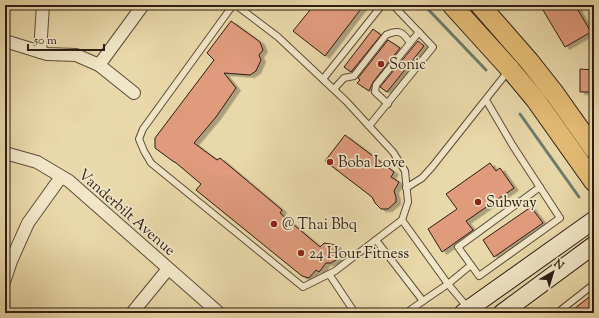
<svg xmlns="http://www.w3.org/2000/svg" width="599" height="318" font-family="'Sorts Mill Goudy',serif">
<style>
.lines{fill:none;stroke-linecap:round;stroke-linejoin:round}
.stream{stroke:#6c7b6e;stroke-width:3}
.building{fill:#df9b7c;stroke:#2c1d13;filter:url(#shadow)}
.lane-casing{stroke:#5b4c38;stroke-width:8}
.street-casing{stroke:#5b4c38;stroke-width:14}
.secondary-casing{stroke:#2c1d13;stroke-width:19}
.primary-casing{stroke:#2c1d13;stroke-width:21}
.lane{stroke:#f1e6c7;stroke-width:6}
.street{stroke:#f1e6c7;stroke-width:12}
.secondary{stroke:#f1e6c7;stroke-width:17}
.primary{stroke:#e4bc74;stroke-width:19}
.poi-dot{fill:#8f2418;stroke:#f1e6c7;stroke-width:1.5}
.labels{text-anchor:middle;stroke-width:3.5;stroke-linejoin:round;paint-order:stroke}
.poi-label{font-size:15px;fill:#2c1d13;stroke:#f1e6c7;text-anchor:start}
.street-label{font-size:15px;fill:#2c1d13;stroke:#f1e6c7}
</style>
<defs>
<filter id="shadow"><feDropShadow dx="4.5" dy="2.5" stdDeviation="0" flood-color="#0004"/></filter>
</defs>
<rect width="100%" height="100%" fill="#e9d8a9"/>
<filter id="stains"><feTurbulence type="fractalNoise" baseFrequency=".005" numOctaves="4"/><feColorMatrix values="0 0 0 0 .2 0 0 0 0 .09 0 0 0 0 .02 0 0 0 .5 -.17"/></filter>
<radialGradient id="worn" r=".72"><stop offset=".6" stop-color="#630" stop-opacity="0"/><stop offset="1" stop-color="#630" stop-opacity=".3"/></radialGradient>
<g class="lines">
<g class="stream">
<polyline points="424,5 486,70"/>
<polyline points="520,114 579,197"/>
</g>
</g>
<g class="building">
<polygon points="314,5 364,5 325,56 293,31"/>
<polygon points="540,5 575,5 591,32 565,47"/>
<polygon points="231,21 260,42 263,50 259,55 261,60 256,71 250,75 224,73 236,88 216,117 194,143 217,160 220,158 282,210 280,213 320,247 324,243 336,245 340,256 336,260 331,263 326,263 319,272 316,270 309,278 302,276 196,190 201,184 175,162 174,162 155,148 155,138 214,60 207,53"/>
<polygon points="373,29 381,35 351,72 344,67"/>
<polygon points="388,40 400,48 373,82 369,91 357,83 360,80 358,78"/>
<polygon points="418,41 424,46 387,92 380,87"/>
<polygon points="580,69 594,70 594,92 580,92"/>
<polygon points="345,135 394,172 391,177 399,182 394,191 396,197 396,202 388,209 381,209 375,203 372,197 325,161"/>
<polygon points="490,163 496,171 500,168 514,188 466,221 473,230 442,252 428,229 457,209 446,194"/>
<polygon points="531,207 543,223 494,257 483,240"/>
<polygon points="594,293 594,306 586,313 569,313"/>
</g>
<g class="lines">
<g class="lane-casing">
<g id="lane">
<polyline points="233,5 143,129 139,139 144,151 151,163 303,287 335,271 402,220 408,202 405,171 393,152 346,101 278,37 236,5"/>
<polyline points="323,79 382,5"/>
<path d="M 334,89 L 344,78 L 354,76 L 386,35 C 399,29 403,32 410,43"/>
<polyline points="388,104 375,92 376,85 419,32"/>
<polyline points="369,126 433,47 393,5"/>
<polyline points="406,188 422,178 432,167 509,70"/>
<polyline points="402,220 448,284 468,308"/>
<polyline points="376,240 423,301 406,313"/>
<polyline points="471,265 479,276 560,218 513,146 486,100"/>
<polyline points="329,274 355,313"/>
<polyline points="423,301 448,284 471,265 458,247 540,187"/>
<polyline points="557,313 594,284"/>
</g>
</g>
<g class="street-casing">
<g id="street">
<polyline points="5,41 47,54 76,55 99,65 134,93"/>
<polyline points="40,52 43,5"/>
<polyline points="99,65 143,5"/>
<polyline points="5,153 37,162 69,181 219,313"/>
<polyline points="5,279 11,261 28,223 61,177"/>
<polyline points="132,313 168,269"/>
</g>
</g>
<g class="secondary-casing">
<g id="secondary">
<polyline points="463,313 594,220"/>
<polyline points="502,313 594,245"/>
</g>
</g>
<g class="primary-casing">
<g id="primary">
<polyline points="452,5 510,69 535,99 594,182"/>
<polyline points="480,5 529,61 555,94 594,149"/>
</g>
</g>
<use href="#lane" class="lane"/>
<use href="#street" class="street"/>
<use href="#secondary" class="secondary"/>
<use href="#primary" class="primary"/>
</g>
<g class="poi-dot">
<circle cx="381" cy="64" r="4"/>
<circle cx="330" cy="162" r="4"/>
<circle cx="478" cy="202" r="4"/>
<circle cx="274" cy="224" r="4"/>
<circle cx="301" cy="253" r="4"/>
</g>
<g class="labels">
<g class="poi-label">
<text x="389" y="69">Sonic</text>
<text x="338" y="167">Boba Love</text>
<text x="486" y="207">Subway</text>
<text x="282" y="229">@ Thai Bbq</text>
<text x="309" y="258">24 Hour Fitness</text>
</g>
<g class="street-label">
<text transform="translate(127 212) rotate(41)" y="5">Vanderbilt Avenue</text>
</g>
</g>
<rect width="599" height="318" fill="none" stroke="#e9d8a9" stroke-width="20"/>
<rect x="6" y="6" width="587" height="306" fill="none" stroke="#2c1d13" stroke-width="2"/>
<rect x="10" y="10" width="579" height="298" fill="none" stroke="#2c1d13"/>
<g transform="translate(553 272) rotate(38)" stroke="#f1e6c7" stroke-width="3" paint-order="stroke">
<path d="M0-3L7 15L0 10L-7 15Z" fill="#2c1d13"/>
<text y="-6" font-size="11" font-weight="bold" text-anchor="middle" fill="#2c1d13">N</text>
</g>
<path d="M28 44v6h76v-6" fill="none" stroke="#2c1d13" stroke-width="2"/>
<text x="34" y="44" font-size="12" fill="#2c1d13" stroke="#f1e6c7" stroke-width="3" paint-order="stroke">50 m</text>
<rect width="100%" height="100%" filter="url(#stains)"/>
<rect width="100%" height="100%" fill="url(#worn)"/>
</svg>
